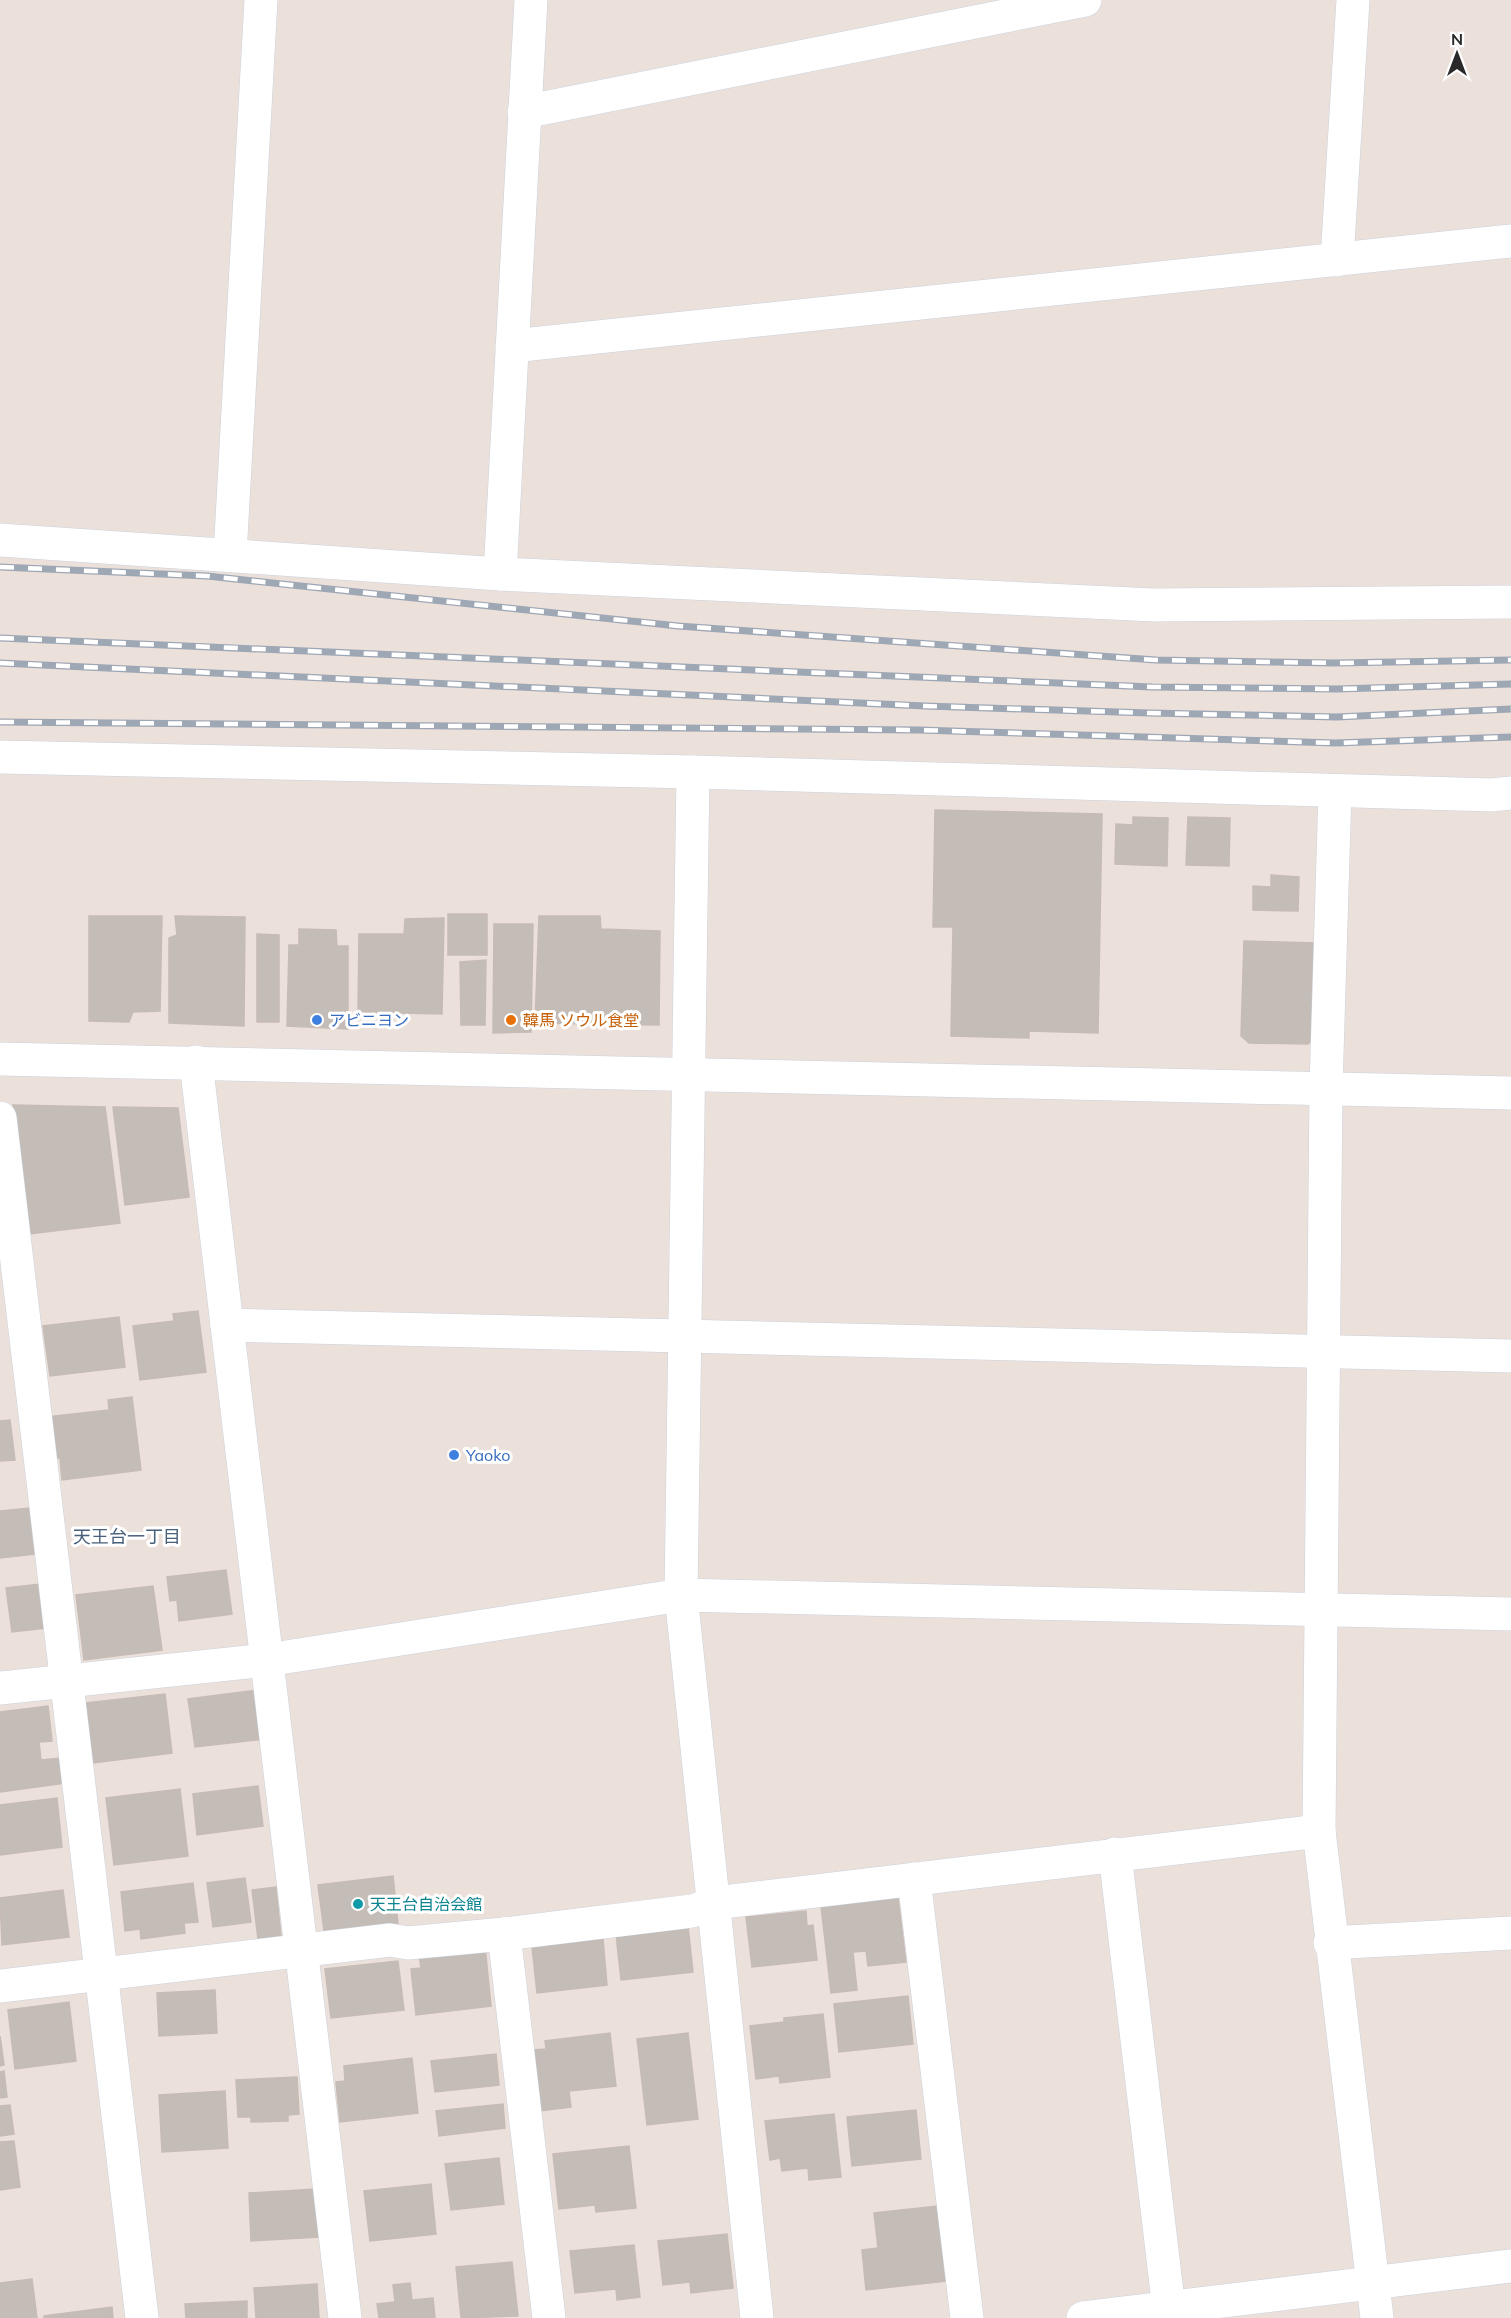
<svg xmlns="http://www.w3.org/2000/svg" width="1511" height="2318" font-family="Mulish,'Noto Sans JP',sans-serif">
<style>
.building{fill:#c4bcb7;stroke:#c7bbb5;stroke-width:1.5}
.lines{fill:none;stroke-linecap:round;stroke-linejoin:round}
.minor-casing{stroke:#c9d2dc;stroke-width:34}
.minor{stroke:#fff;stroke-width:33}
.rail-casing{stroke:#9ea7b4;stroke-width:7}
.rail{stroke:#fff;stroke-width:4.5;stroke-dasharray:14;stroke-linecap:butt}
.shop-dot{fill:#3f7fe0;stroke:#fff;stroke-width:2}
.food-dot{fill:#e8710a;stroke:#fff;stroke-width:2}
.culture-dot{fill:#0f9aa8;stroke:#fff;stroke-width:2}
.labels{text-anchor:middle;stroke-width:6;stroke-linejoin:round;paint-order:stroke}
.shop-label{font-size:16px;fill:#366cbe;stroke:#fff;text-anchor:start}
.food-label{font-size:16px;fill:#c56008;stroke:#fff;text-anchor:start}
.culture-label{font-size:16px;fill:#0d838f;stroke:#fff;text-anchor:start}
.neighbourhood-label{font-size:18px;fill:#49607b;stroke:#fff}
</style>
<rect width="100%" height="100%" fill="#ece0db"/>
<g class="building">
<polygon points="935,810 1102,814 1098,1033 1029,1031 1029,1038 951,1036 953,927 933,927"/>
<polygon points="1133,817 1168,818 1167,866 1115,864 1116,824 1133,825"/>
<polygon points="1188,817 1230,818 1229,866 1186,865"/>
<polygon points="1271,875 1299,877 1298,911 1253,910 1253,886 1271,887"/>
<rect x="448" y="914" width="39" height="41"/>
<polygon points="89,916 162,916 160,1011 133,1012 129,1022 89,1021"/>
<polygon points="175,916 245,917 244,1026 169,1023 169,938 177,935"/>
<polygon points="539,916 600,916 601,929 660,931 659,1025 535,1023"/>
<polygon points="444,918 442,1014 358,1012 359,934 404,934 405,919"/>
<polygon points="494,924 533,924 531,1032 493,1033"/>
<polygon points="299,929 336,930 337,946 348,946 348,1029 287,1026 289,945 299,945"/>
<polygon points="257,934 279,935 279,1022 257,1022"/>
<polygon points="1244,941 1316,943 1313,1038 1308,1044 1249,1043 1241,1036"/>
<polygon points="486,960 485,1025 461,1025 460,962"/>
<polygon points="13,1105 105,1107 120,1223 29,1234"/>
<polygon points="113,1107 178,1108 189,1197 125,1205"/>
<polygon points="198,1311 206,1372 140,1380 133,1326 174,1321 173,1314"/>
<polygon points="119,1317 125,1367 50,1376 43,1326"/>
<polygon points="132,1397 141,1470 62,1480 60,1458 52,1458 47,1417 109,1410 108,1400"/>
<polygon points="10,1420 15,1460 0,1461 0,1421"/>
<polygon points="30,1508 35,1554 0,1558 0,1511"/>
<polygon points="226,1570 232,1614 179,1621 177,1600 170,1601 167,1577"/>
<polygon points="40,1584 46,1628 12,1632 6,1588"/>
<polygon points="153,1586 162,1650 84,1660 76,1595"/>
<polygon points="259,1690 264,1739 195,1747 188,1699"/>
<polygon points="165,1694 172,1753 93,1763 86,1703"/>
<polygon points="48,1706 52,1741 39,1742 41,1760 61,1758 65,1783 0,1792 0,1712"/>
<polygon points="258,1786 263,1826 197,1835 193,1794"/>
<polygon points="180,1789 188,1856 114,1865 106,1798"/>
<polygon points="57,1798 62,1847 0,1855 0,1805"/>
<polygon points="393,1876 398,1923 324,1931 318,1885"/>
<polygon points="245,1878 251,1922 213,1927 207,1883"/>
<polygon points="193,1883 198,1922 184,1923 185,1933 141,1939 140,1929 125,1931 121,1892"/>
<polygon points="276,1887 281,1937 258,1939 252,1890"/>
<polygon points="63,1890 69,1937 2,1945 0,1898"/>
<polygon points="898,1898 906,1962 868,1966 866,1951 853,1952 857,1990 831,1993 821,1906"/>
<polygon points="806,1911 807,1926 813,1925 817,1960 752,1967 746,1917"/>
<polygon points="688,1926 693,1972 621,1980 616,1934"/>
<polygon points="603,1939 607,1985 537,1993 532,1947"/>
<polygon points="485,1946 491,2006 416,2015 411,1969 421,1968 419,1954"/>
<polygon points="398,1961 404,2010 331,2018 325,1969"/>
<polygon points="215,1990 217,2033 159,2036 157,1993"/>
<polygon points="908,1996 913,2044 839,2052 834,2004"/>
<polygon points="69,2002 76,2061 15,2069 8,2010"/>
<polygon points="823,2014 830,2077 780,2083 779,2076 756,2079 750,2026 784,2022 784,2018"/>
<polygon points="610,2033 616,2086 569,2091 571,2107 539,2111 532,2050 546,2049 545,2041"/>
<polygon points="688,2033 698,2119 647,2125 637,2039"/>
<polygon points="0,2036 4,2065 0,2066"/>
<polygon points="496,2054 499,2085 435,2092 431,2061"/>
<polygon points="412,2058 418,2113 340,2122 336,2082 345,2081 344,2066"/>
<polygon points="4,2071 7,2097 0,2098 0,2072"/>
<polygon points="297,2077 299,2114 288,2115 288,2121 251,2122 251,2117 238,2117 236,2080"/>
<polygon points="225,2091 228,2148 162,2152 159,2095"/>
<polygon points="503,2104 505,2128 439,2136 436,2111"/>
<polygon points="10,2105 14,2134 0,2136 0,2106"/>
<polygon points="916,2110 921,2159 852,2166 847,2117"/>
<polygon points="834,2114 841,2177 809,2180 808,2168 782,2171 780,2158 770,2160 765,2121"/>
<polygon points="14,2141 20,2187 0,2190 0,2142"/>
<polygon points="629,2146 636,2208 596,2212 595,2205 559,2209 553,2154"/>
<polygon points="499,2158 504,2204 451,2210 445,2164"/>
<polygon points="431,2184 436,2234 370,2241 364,2191"/>
<polygon points="316,2189 319,2237 251,2241 249,2193"/>
<polygon points="938,2206 946,2281 866,2290 862,2250 878,2248 874,2213"/>
<polygon points="727,2234 733,2288 691,2293 690,2282 663,2285 658,2241"/>
<polygon points="634,2245 640,2297 617,2300 616,2289 575,2293 570,2251"/>
<polygon points="512,2262 518,2316 461,2318 456,2267"/>
<polygon points="32,2279 37,2318 0,2318 0,2283"/>
<polygon points="410,2283 412,2300 433,2298 435,2318 379,2318 377,2304 395,2302 393,2285"/>
<polygon points="317,2284 319,2318 256,2318 254,2288"/>
<polygon points="247,2301 247,2318 186,2318 185,2304"/>
<polygon points="112,2307 113,2318 44,2318 44,2316"/>
</g>
<g class="lines">
<g class="minor-casing">
<g id="minor">
<polyline points="524,112 1085,0"/>
<polyline points="1337,260 1353,0"/>
<polyline points="512,346 1511,241"/>
<polyline points="0,540 500,574 1154,605 1511,602"/>
<polyline points="230,555 261,0"/>
<polyline points="500,574 531,0"/>
<polyline points="0,757 693,772 1492,795 1511,793"/>
<polyline points="693,772 681,1595 757,2318"/>
<polyline points="1335,791 1326,1088 1319,1831 1377,2318"/>
<polyline points="0,1059 1511,1093"/>
<polyline points="196,1062 227,1325 1511,1356"/>
<polyline points="0,1118 142,2318"/>
<polyline points="227,1325 345,2318"/>
<polyline points="0,1688 267,1660 681,1595 1511,1614"/>
<polyline points="1115,1854 1170,2318"/>
<polyline points="914,1879 967,2318"/>
<polyline points="504,1934 549,2318"/>
<polyline points="1330,1943 1511,1933"/>
<polyline points="0,1986 390,1940 408,1943 504,1934 692,1911 715,1903 1319,1831"/>
<polyline points="1083,2318 1511,2266"/>
</g>
</g>
<use href="#minor" class="minor"/>
<g class="rail-casing">
<g id="rail">
<polyline points="0,567 207,576 678,626 1156,660 1335,663 1511,660"/>
<polyline points="0,638 1152,687 1337,689 1511,684"/>
<polyline points="0,663 925,706 1149,713 1337,717 1511,709"/>
<polyline points="0,722 919,730 1335,743 1511,737"/>
</g>
</g>
<use href="#rail" class="rail"/>
</g>
<g class="shop-dot">
<circle cx="317" cy="1020" r="6"/>
<circle cx="454" cy="1455" r="6"/>
</g>
<circle class="food-dot" cx="511" cy="1020" r="6"/>
<circle class="culture-dot" cx="358" cy="1904" r="6"/>
<g class="labels">
<g class="shop-label">
<text x="329" y="1026">アビニヨン</text>
<text x="466" y="1461">Yaoko</text>
</g>
<g class="food-label">
<text x="523" y="1026">韓馬 ソウル食堂</text>
</g>
<g class="culture-label">
<text x="370" y="1910">天王台自治会館</text>
</g>
<g class="neighbourhood-label">
<text x="127" y="1543">天王台一丁目</text>
</g>
</g>
<g transform="translate(1457 54)" stroke="#ffffff" stroke-width="4.5" paint-order="stroke">
<path d="M0-4.5L10 22L0 15L-10 22Z" fill="#292929"/>
<text y="-9" font-size="16" font-weight="bold" text-anchor="middle" fill="#292929">N</text>
</g>
</svg>
